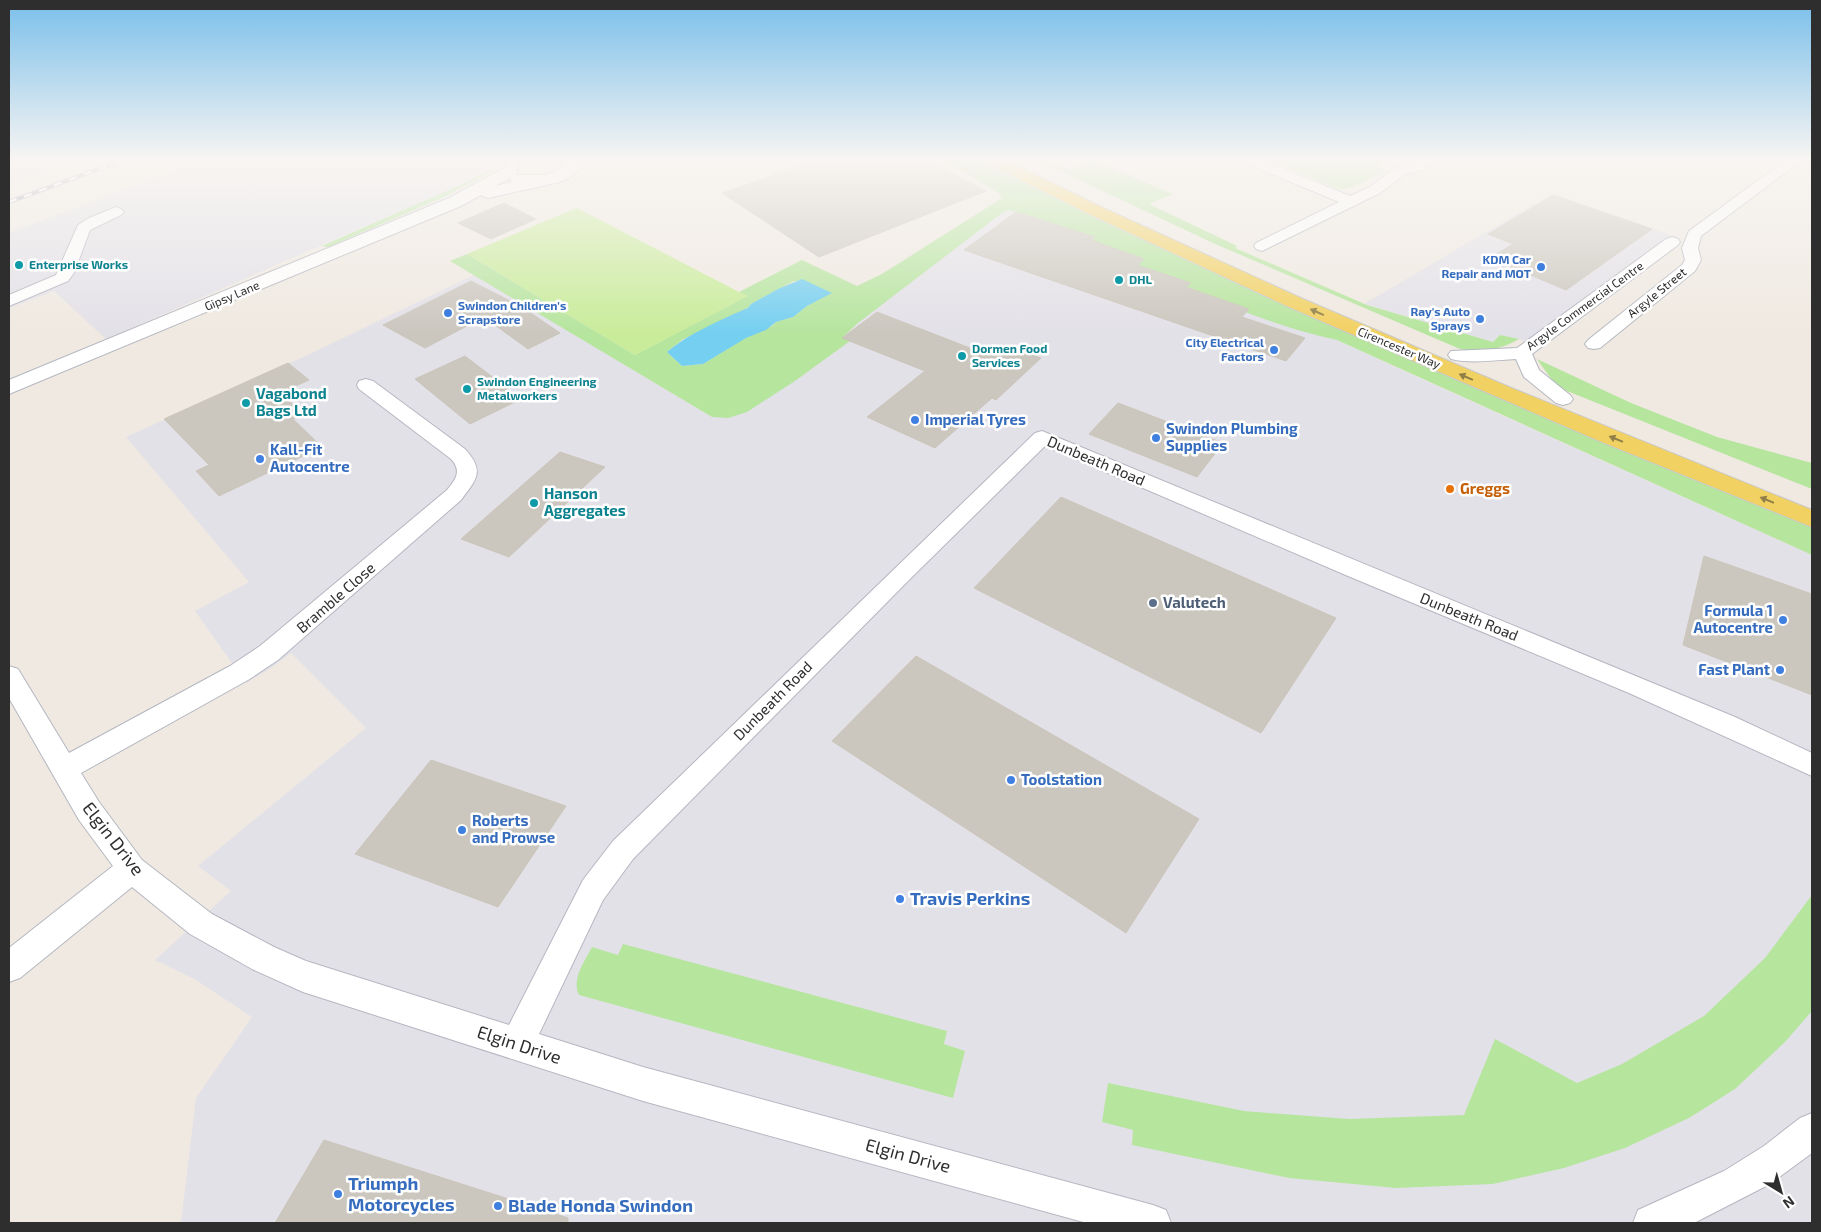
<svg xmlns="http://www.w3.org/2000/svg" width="1821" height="1232" font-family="'Exo 2',sans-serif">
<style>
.industrial{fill:#e3e1e8}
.green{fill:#b6e59e;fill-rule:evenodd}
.pitch{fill:#c9ec9a}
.water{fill:#75cff0}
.building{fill:#cbc7bf;stroke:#cbc5ba}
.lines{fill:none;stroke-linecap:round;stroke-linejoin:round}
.minor-casing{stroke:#b4b7c1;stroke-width:2}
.secondary-casing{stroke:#b4b7c1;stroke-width:2}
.primary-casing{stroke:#c9c9c9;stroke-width:2}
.minor{fill:#fff;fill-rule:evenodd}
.secondary{fill:#fff;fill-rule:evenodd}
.primary{fill:#f2d163;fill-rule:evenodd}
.rail-casing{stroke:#a3a6b8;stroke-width:4}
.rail{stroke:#fff;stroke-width:2.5;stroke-dasharray:8;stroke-linecap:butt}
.oneway{fill:#908048}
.culture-dot{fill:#0f9aa8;stroke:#fff;stroke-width:2}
.shop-dot{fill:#3f7fe0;stroke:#fff;stroke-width:2}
.food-dot{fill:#e8710a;stroke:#fff;stroke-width:2}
.service-dot{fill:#5c6f8a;stroke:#fff;stroke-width:2}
.labels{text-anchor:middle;stroke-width:5;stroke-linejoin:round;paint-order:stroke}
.far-shop-label{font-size:12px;font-weight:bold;fill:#366cbe;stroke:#fff;text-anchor:end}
.far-culture-label{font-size:12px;font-weight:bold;fill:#0d838f;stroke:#fff;text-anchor:start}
.far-street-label{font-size:12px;fill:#2e2e2e;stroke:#fff}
.culture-label{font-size:15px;font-weight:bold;fill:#0d838f;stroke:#fff;text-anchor:start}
.shop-label{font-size:15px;font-weight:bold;fill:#366cbe;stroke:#fff;text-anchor:start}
.street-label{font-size:15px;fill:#2e2e2e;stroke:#fff}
.food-label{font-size:15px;font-weight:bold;fill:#c56008;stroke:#fff;text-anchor:start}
.service-label{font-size:15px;font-weight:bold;fill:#4e5e75;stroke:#fff;text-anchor:start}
.near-street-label{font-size:18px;fill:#2e2e2e;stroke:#fff}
.near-shop-label{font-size:18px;font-weight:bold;fill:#366cbe;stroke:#fff;text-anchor:start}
</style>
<rect width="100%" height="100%" fill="#efe9e1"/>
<g class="industrial">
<polygon points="9,160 79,160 9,185"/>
<polygon points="203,160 498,160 496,167 460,185 106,339 54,291 9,308 9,233"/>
<polygon points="1552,193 1671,235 1527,341 1500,335 1493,342 1364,304"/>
<polygon points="1029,198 1415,376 1812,555 1812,1223 181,1223 196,1098 252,1017 196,980 155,960 231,891 198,866 366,728 291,653 274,666 246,683 195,611 249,582 126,437 314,352 474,275 712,417 987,220"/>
</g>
<g class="green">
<path d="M 943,160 L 977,160 L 1098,219 L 1309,315 L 1645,459 L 1812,527 L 1812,555 L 1337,340 C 1284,329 1236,309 1186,287 L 1191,283 L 1137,265 L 1144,259 L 1091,240 L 1095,237 L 1009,210 L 1002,213 L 858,323 L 843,337 L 850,341 L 795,381 L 747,412 L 728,418 L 712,417 L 450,261 L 467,254 L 635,355 L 747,296 L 739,292 L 802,260 L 857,286 L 882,274 L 1002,198 L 999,193 ZM 794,281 L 799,281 L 831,293 L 807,306 L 793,317 L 776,322 L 772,326 L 745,338 L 703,364 L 682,366 L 667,352 L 682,340 L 748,308 L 751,304 Z"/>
<path d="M 1037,160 L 1049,160 L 1069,170 L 1093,160 L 1173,194 L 1149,204 L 1237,246 L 1235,248 L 1367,305 L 1493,342 L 1500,335 L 1519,339 C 1500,350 1481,353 1460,349 L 1213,243 Z"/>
<path d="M 1268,160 L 1388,160 L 1376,166 L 1387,170 C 1372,177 1355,190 1338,189 Z"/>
<polygon points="496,167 488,174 444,197 328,247 322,246 460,185"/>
<polygon points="1537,359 1631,403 1717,437 1812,463 1812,489 1557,387"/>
<polygon points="1812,895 1812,1011 1785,1042 1735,1089 1689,1118 1625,1148 1564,1168 1493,1184 1396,1188 1289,1178 1132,1145 1133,1130 1102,1122 1108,1083 1244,1111 1349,1119 1464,1115 1495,1039 1577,1083 1622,1064 1704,1016 1765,958"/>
<path d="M 623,944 L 947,1031 L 944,1044 L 965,1051 L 953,1098 L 579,995 C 571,979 585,961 592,947 L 618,955 Z"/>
</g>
<polygon class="pitch" points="577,208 739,292 748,296 635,355 467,254"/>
<path class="water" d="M 802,279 L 832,293 L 807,306 L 793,317 L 776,322 L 766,330 L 746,338 L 703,364 L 682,366 L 667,352 C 688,334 722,319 748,308 L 751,304 L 778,289 Z"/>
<g class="building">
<polygon points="819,160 926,160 986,191 819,257 722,193"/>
<polygon points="1553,195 1652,229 1566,290 1490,258 1513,244 1488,234"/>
<polygon points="504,203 536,219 491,239 458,223"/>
<polygon points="1016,212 1095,237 1091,240 1144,259 1137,265 1191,283 1186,287 1249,309 1242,317 1305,338 1286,361 964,250"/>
<polygon points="471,281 522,307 560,333 528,349 484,317 425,348 383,325"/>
<polygon points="877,312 970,348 973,345 996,354 1007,345 1041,358 996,400 992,398 935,448 867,417 925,371 842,338"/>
<polygon points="465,356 521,399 470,424 415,379"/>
<polygon points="288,363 309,380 280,393 304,414 293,419 322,447 219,496 196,471 209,465 164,419"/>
<polygon points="1118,403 1223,443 1197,477 1089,434"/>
<polygon points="560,452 605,467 509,557 461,539"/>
<polygon points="1061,497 1336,618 1261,733 974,588"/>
<polygon points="1704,556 1812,594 1812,695 1683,645"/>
<polygon points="916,656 1199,819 1126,933 832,741"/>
<polygon points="431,760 566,806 498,907 355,854"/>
<polygon points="324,1140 568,1218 568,1223 275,1223"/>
</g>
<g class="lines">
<g class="minor-casing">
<g id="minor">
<polygon points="504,160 518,160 516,170 506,170"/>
<polygon points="1243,160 1262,160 1350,196 1370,187 1395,168 1419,160 1437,160 1421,170 1405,174 1380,193 1262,251 1256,249 1254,246 1256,243 1339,202 1245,163"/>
<polygon points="1786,160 1802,160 1701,236 1698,248 1701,260 1695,271 1600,348 1594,349 1588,348 1585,344 1588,340 1682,265 1685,260 1682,248 1689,231"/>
<polygon points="116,207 121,209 124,212 121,215 90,230 74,273 68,281 9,306 9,295 56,275 78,225 89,218"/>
<path d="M 1672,237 L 1678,239 L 1680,242 L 1678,245 L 1532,354 L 1539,370 L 1570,395 L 1573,399 L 1570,403 L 1563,405 L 1556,403 L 1524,377 L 1516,359 C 1494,360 1471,364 1451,359 L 1448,355 L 1451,351 L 1517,348 L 1666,239 Z"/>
<path d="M 366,379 L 373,381 L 465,449 C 485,471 477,479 461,500 L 278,660 L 248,680 L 81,773 L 99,802 L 142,860 L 212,914 L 274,947 L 306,961 L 509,1025 L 583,880 L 613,841 L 1035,433 L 1042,431 L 1735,717 L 1812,753 L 1812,776 L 1629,693 L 1348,576 L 1045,446 L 911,578 L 633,859 L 603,900 L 539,1034 L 643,1067 L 1153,1205 L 1166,1210 L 1171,1223 L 1087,1223 L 643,1101 L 303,992 L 252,969 L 190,934 L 132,887 L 20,978 L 9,982 L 9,948 L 113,866 L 79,820 L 9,698 L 9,666 L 18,669 L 69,753 L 230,666 L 260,646 L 447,490 C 456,479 462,471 451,459 L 359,389 L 357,385 L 359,381 Z"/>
<polygon points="1812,1113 1812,1153 1770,1184 1694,1223 1633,1223 1638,1210 1724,1171 1764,1146 1800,1118"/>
</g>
</g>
<g class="secondary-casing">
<path id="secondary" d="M 562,160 L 578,160 L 580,168 L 572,176 L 560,182 L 488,198 L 481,195 L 461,206 L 9,394 L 9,380 L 449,198 L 504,168 L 516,168 L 518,171 L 515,175 L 546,175 L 564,167 ZM 511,177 L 510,179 L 512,182 L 495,186 Z"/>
</g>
<g class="primary-casing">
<polygon id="primary" points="985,160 1006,160 1099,206 1303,299 1509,387 1812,510 1812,527 1597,440 1289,307 1087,213 987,163"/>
</g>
<use href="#minor" class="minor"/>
<use href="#secondary" class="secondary"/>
<use href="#primary" class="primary"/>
<g class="rail-casing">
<polyline id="rail" points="9,202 123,160"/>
</g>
<use href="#rail" class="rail"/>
</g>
<defs><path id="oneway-solid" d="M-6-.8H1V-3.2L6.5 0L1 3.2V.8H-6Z" transform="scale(1.25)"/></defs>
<g class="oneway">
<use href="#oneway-solid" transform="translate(1317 312) rotate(-156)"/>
<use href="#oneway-solid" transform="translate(1466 377) rotate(-157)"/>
<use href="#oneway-solid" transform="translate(1616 439) rotate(-158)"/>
<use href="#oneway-solid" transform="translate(1767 500) rotate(-158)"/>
</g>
<linearGradient id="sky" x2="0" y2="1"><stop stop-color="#7abfeb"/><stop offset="0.48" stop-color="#f8f5f2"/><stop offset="1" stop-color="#f8f5f2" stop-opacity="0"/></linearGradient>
<rect width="1821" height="333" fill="url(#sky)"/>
<g class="culture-dot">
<circle cx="19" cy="265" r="5"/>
<circle cx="1119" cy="280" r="5"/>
<circle cx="962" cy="356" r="5"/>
<circle cx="467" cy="389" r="5"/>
<circle cx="246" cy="403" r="5"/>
<circle cx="534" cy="503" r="5"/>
</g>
<g class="shop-dot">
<circle cx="1541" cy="267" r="5"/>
<circle cx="448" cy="313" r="5"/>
<circle cx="1480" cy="319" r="5"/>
<circle cx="1274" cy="350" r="5"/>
<circle cx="915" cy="420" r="5"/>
<circle cx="1156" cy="438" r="5"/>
<circle cx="260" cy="459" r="5"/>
<circle cx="1783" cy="620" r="5"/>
<circle cx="1780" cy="670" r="5"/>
<circle cx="1011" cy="780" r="5"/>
<circle cx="462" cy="830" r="5"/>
<circle cx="900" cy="899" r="5"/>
<circle cx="338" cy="1194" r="5"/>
<circle cx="498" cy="1206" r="5"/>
</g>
<circle class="food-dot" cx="1450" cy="489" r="5"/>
<circle class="service-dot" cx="1153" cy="603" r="5"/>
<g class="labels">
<g class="far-shop-label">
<text x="1531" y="264">KDM Car<tspan x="1531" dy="14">Repair and MOT</tspan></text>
<text x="458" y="310" text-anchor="start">Swindon Children's<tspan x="458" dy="14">Scrapstore</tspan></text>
<text x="1470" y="316">Ray's Auto<tspan x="1470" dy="14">Sprays</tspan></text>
<text x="1264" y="347">City Electrical<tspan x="1264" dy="14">Factors</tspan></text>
</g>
<g class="far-culture-label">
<text x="29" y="269">Enterprise Works</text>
<text x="1129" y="284">DHL</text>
<text x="972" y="353">Dormen Food<tspan x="972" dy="14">Services</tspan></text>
<text x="477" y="386">Swindon Engineering<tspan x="477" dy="14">Metalworkers</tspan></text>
</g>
<g class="far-street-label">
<text transform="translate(1657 293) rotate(-39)" y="4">Argyle Street</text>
<text transform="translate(232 296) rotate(-23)" y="4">Gipsy Lane</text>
<text transform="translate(1585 306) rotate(-36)" y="4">Argyle Commercial Centre</text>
<text transform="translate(1399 348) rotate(23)" y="4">Cirencester Way</text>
</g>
<g class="culture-label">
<text x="256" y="399">Vagabond<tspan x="256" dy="17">Bags Ltd</tspan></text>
<text x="544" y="499">Hanson<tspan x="544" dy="17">Aggregates</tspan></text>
</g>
<g class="shop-label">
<text x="925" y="425">Imperial Tyres</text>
<text x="1166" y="434">Swindon Plumbing<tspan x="1166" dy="17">Supplies</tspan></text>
<text x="270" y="455">Kall-Fit<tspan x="270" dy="17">Autocentre</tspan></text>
<text x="1773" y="616" text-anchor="end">Formula 1<tspan x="1773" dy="17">Autocentre</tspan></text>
<text x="1770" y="675" text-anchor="end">Fast Plant</text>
<text x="1021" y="785">Toolstation</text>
<text x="472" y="826">Roberts<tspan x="472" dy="17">and Prowse</tspan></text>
</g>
<g class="street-label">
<text transform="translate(1096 461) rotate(23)" y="5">Dunbeath Road</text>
<text transform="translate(336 598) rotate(-41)" y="5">Bramble Close</text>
<text transform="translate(1469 617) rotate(22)" y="5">Dunbeath Road</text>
<text transform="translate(773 701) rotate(-45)" y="5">Dunbeath Road</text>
</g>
<g class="food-label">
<text x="1460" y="494">Greggs</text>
</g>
<g class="service-label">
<text x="1163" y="608">Valutech</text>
</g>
<g class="near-street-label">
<text transform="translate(113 839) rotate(52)" y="6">Elgin Drive</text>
<text transform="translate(519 1045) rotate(18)" y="6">Elgin Drive</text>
<text transform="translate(908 1156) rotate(15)" y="6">Elgin Drive</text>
</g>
<g class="near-shop-label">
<text x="910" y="905">Travis Perkins</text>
<text x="348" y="1190">Triumph<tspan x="348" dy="21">Motorcycles</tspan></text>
<text x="508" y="1212">Blade Honda Swindon</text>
</g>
</g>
<rect width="1821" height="1232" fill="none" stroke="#2e2e2e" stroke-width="20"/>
<g transform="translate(1781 1192) rotate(143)" stroke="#ffffff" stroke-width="4" paint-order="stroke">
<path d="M0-4L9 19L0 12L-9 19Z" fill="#2e2e2e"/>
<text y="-8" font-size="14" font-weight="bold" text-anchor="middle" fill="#2e2e2e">N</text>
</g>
</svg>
